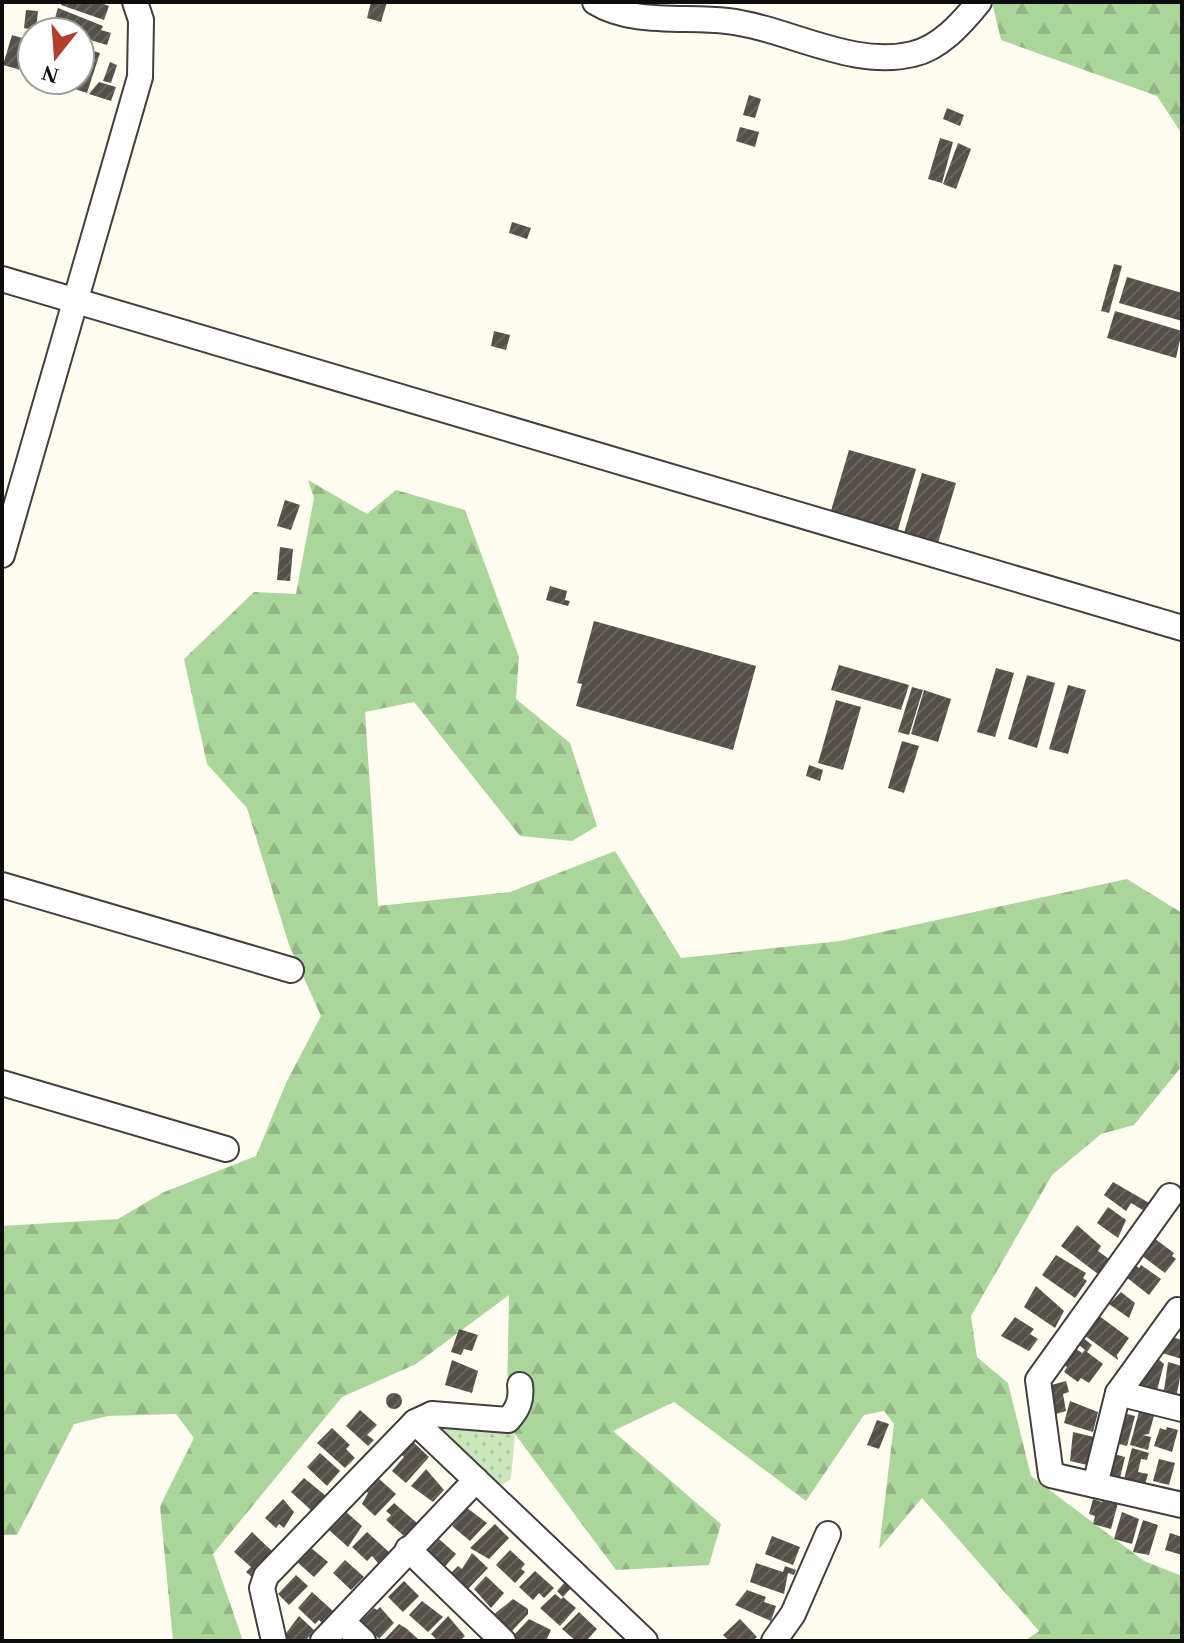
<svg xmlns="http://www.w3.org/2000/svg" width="1184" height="1643" font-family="Georgia,serif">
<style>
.forest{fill:url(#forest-firs)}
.park{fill:url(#park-dots)}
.building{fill:url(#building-hatch)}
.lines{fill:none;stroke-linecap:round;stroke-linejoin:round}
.minor-casing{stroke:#404040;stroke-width:28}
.minor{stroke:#fff;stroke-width:24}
</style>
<defs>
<pattern id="forest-firs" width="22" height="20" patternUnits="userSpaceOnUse" patternTransform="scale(2)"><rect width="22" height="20" fill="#abd69b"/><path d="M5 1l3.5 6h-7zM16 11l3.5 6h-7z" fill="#92b684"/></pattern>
<pattern id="park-dots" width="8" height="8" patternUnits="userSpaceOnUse" patternTransform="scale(2)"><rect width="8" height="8" fill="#cae6ba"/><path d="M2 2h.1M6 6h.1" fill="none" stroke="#acc49f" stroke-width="1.8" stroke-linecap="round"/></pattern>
<pattern id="building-hatch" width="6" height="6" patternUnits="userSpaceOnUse" patternTransform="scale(2)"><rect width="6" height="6" fill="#55504a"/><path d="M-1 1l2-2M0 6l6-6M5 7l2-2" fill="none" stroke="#686460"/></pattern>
</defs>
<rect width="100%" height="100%" fill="#fefdef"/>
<g class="forest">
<polygon points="992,2 1182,2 1182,134 1157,96 1001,40"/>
<polygon points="308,480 367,514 396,490 465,510 519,657 516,699 570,743 597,826 572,841 520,836 414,702 365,712 378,906 510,892 615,851 681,958 840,941 1127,879 1182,913 1182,1066 1134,1125 1101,1134 1052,1175 971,1316 977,1357 1008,1383 1031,1476 1144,1561 1182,1576 1182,1641 1024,1641 1039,1631 922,1498 879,1549 894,1424 884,1411 864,1415 806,1501 674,1402 613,1431 721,1524 709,1565 616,1570 515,1434 507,1398 509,1295 416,1364 342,1397 213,1554 243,1641 173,1641 160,1506 194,1438 176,1414 108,1416 74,1424 17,1535 2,1535 2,1226 118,1219 164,1192 256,1156 286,1083 321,1016 289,945 247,808 207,764 184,659 254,592 296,594 314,498"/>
</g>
<polygon class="park" points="435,1422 504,1425 515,1434 511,1479 501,1485"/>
<g class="building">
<polygon points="62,2 98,2 109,6 104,20 61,5"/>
<polygon points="371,2 387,2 381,22 367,18"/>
<polygon points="58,8 103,26 101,30 111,33 107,45 80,37 80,32 52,28"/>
<polygon points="26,10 38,11 36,30 24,28"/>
<polygon points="12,35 32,41 28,72 3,65"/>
<polygon points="80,47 100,53 87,93 50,81 80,80"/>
<polygon points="110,62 117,65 111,83 103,81"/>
<polygon points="99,82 116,87 111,101 89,94"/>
<polygon points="749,95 761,99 755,118 743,115"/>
<polygon points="947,108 964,115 960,126 943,119"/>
<polygon points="740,127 759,132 755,147 736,141"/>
<polygon points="940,138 953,142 942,183 928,179"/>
<polygon points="958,143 971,149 956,189 943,184"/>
<polygon points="512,222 531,228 527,239 509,233"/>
<polygon points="1114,264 1122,266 1109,313 1101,311"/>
<polygon points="1127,277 1182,293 1182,321 1119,303"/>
<polygon points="1115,311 1182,331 1176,358 1107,338"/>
<polygon points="494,331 510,335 506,350 491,346"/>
<polygon points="849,450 916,469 897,533 830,514"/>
<polygon points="922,473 956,483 938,543 904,533"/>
<polygon points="285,500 300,505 291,530 277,526"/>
<polygon points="280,547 293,549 290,581 277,580"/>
<polygon points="550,586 567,591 565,600 570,601 568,606 546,600"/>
<polygon points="594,621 756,666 733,750 576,706 582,684 577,683"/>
<polygon points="839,665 909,685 901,710 831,690"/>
<polygon points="996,668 1014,673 995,737 977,732"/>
<polygon points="1027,675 1055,683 1037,748 1008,739"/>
<polygon points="1068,685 1086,690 1068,754 1049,749"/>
<polygon points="912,687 923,690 909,735 898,732"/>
<polygon points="924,690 951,699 938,742 911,734"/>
<polygon points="836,700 861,707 843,770 818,763"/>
<polygon points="902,741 919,746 904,793 888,788"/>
<polygon points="809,765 823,770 820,781 806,776"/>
<polygon points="1113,1182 1151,1204 1146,1212 1131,1203 1126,1211 1104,1195"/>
<polygon points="1108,1207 1126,1220 1118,1238 1097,1223"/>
<polygon points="1077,1225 1101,1246 1098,1251 1109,1259 1098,1274 1061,1246"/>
<polygon points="1154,1238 1174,1253 1172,1256 1176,1259 1165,1273 1141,1255"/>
<polygon points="1056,1255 1086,1273 1083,1278 1087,1281 1075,1298 1042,1275"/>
<polygon points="1135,1265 1139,1268 1141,1265 1161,1279 1149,1295 1126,1277"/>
<polygon points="1036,1286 1064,1311 1055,1328 1024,1307"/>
<polygon points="1121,1292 1135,1303 1129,1318 1109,1304"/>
<polygon points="1098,1315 1129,1338 1117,1355 1118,1360 1084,1335"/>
<polygon points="1015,1317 1034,1329 1030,1334 1038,1339 1029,1351 1001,1336"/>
<polygon points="459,1329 478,1335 472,1351 464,1349 461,1355 451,1352"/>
<polygon points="1168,1336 1182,1340 1182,1359 1162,1353"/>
<polygon points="1082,1337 1092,1345 1087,1352 1103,1364 1089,1383 1081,1378 1078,1382 1064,1372 1067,1367 1063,1364 1075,1348 1082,1353 1085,1350 1078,1344"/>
<polygon points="1157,1358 1164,1364 1156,1394 1139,1389 1149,1360 1155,1362"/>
<polygon points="452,1360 478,1371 472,1393 445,1385"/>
<polygon points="1168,1362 1182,1366 1176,1399 1164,1391"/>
<polygon points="1066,1381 1069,1392 1063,1394 1066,1411 1056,1414 1048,1386"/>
<circle cx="394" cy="1401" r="8"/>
<polygon points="1070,1401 1098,1412 1093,1432 1064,1423"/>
<polygon points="1140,1408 1155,1412 1149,1434 1143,1435 1151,1437 1148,1450 1130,1445"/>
<polygon points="360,1410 377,1425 367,1435 374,1440 368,1446 346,1426"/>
<polygon points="1120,1412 1135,1416 1127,1446 1112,1442"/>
<polygon points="877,1420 889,1424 879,1449 867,1445"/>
<polygon points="1167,1427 1178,1430 1172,1452 1154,1446 1160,1428 1166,1430"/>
<polygon points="332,1428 350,1445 346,1449 355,1458 345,1468 317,1443"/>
<polygon points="1073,1432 1094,1437 1087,1465 1070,1461"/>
<polygon points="411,1440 429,1457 406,1483 392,1471 404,1457 399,1453"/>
<polygon points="1132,1448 1149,1453 1147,1460 1141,1459 1138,1472 1148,1474 1144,1488 1123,1483"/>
<polygon points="320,1453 340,1471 327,1486 307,1467"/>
<polygon points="1114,1454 1125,1457 1119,1482 1104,1473"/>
<polygon points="1159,1459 1175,1463 1169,1485 1153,1481"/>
<polygon points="426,1469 444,1490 433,1502 411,1486"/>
<polygon points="377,1477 396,1494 375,1516 362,1504 368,1493 364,1490"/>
<polygon points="304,1478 326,1496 312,1511 291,1492"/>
<polygon points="1103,1498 1118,1503 1111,1529 1093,1524 1095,1516 1089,1514 1093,1499 1102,1502"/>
<polygon points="283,1499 294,1512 284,1528 279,1524 276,1528 265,1518"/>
<polygon points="394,1503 417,1523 404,1536 386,1520 391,1515 386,1511"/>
<polygon points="467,1508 487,1523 470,1541 452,1526"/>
<polygon points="345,1511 362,1526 348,1547 329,1530"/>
<polygon points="1122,1512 1139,1519 1132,1544 1114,1539"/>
<polygon points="1143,1520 1158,1525 1149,1555 1133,1552"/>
<polygon points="495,1524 509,1538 489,1559 470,1548"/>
<polygon points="252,1532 274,1553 253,1578 246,1572 251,1567 234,1552"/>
<polygon points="367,1532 389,1552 378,1563 372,1556 367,1561 352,1547"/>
<polygon points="1170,1533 1182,1537 1182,1555 1165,1550"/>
<polygon points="772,1536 800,1547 793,1565 765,1554"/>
<polygon points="439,1539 456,1554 441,1571 427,1551"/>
<polygon points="310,1547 328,1562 314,1577 296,1561"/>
<polygon points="510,1550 525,1564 521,1569 525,1572 515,1583 496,1565"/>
<polygon points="472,1553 488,1568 466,1591 450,1574 458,1566 462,1569"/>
<polygon points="345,1560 364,1577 351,1590 333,1573"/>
<polygon points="756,1563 783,1572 785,1566 796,1570 794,1575 788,1573 784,1594 750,1582"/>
<polygon points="535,1571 554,1588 544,1598 539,1593 533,1600 519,1587"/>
<polygon points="296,1575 308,1586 289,1605 278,1594"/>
<polygon points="486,1576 504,1593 491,1608 474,1589"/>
<polygon points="404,1581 419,1596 403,1612 388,1597"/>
<polygon points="565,1582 571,1588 563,1597 576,1608 560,1626 540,1608 555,1594 561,1599 563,1597 557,1591"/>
<polygon points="747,1590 766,1597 764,1602 776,1606 771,1621 735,1605"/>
<polygon points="312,1592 333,1611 322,1623 319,1620 315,1624 298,1608"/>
<polygon points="513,1599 528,1609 528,1614 509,1634 488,1619"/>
<polygon points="422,1601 443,1617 428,1632 409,1615"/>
<polygon points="380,1607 394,1623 379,1639 361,1621 374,1608 377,1610"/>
<polygon points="579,1612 597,1629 586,1641 576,1641 562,1629"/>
<polygon points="299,1616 315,1631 305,1641 290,1641 284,1636"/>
<polygon points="448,1616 465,1636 460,1641 438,1641 431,1634"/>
<polygon points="529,1619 551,1630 546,1641 518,1641 513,1636"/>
<polygon points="740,1619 757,1637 752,1641 729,1641 723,1635"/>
<polygon points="399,1624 407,1629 418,1639 383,1641"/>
</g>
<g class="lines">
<g class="minor-casing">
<g id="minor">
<path d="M 595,2 C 632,25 685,16 727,21 C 788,28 852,69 913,54 C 940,48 962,23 979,2"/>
<polyline points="2,279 1182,628"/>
<polyline points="2,555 140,77 141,20 135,2"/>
<polyline points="2,885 291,970"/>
<polyline points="2,1083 226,1149"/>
<polyline points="1170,1196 1038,1380 1051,1475 1182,1505"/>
<polyline points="1118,1393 1182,1409"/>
<path d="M 415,1422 L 432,1414 L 508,1420 C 518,1409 522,1400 520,1385"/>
<polyline points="1095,1485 1118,1393 1178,1310 1182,1311"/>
<polyline points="408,1549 503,1641"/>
<polyline points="343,1622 363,1641"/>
<polyline points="274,1641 262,1588 266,1576 415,1422 645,1641"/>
<polyline points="323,1641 476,1480"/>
<polyline points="774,1641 793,1614 828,1534"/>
</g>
</g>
<use href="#minor" class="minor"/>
</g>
<rect width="1184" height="1643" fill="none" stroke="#0d0d0d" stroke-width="8"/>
<g transform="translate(56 56) rotate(197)"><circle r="38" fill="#ffffff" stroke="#9e9e9e" stroke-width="2"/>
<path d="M0-6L14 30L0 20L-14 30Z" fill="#b43e2e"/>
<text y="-12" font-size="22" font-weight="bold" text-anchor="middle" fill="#0d0d0d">N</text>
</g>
</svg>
